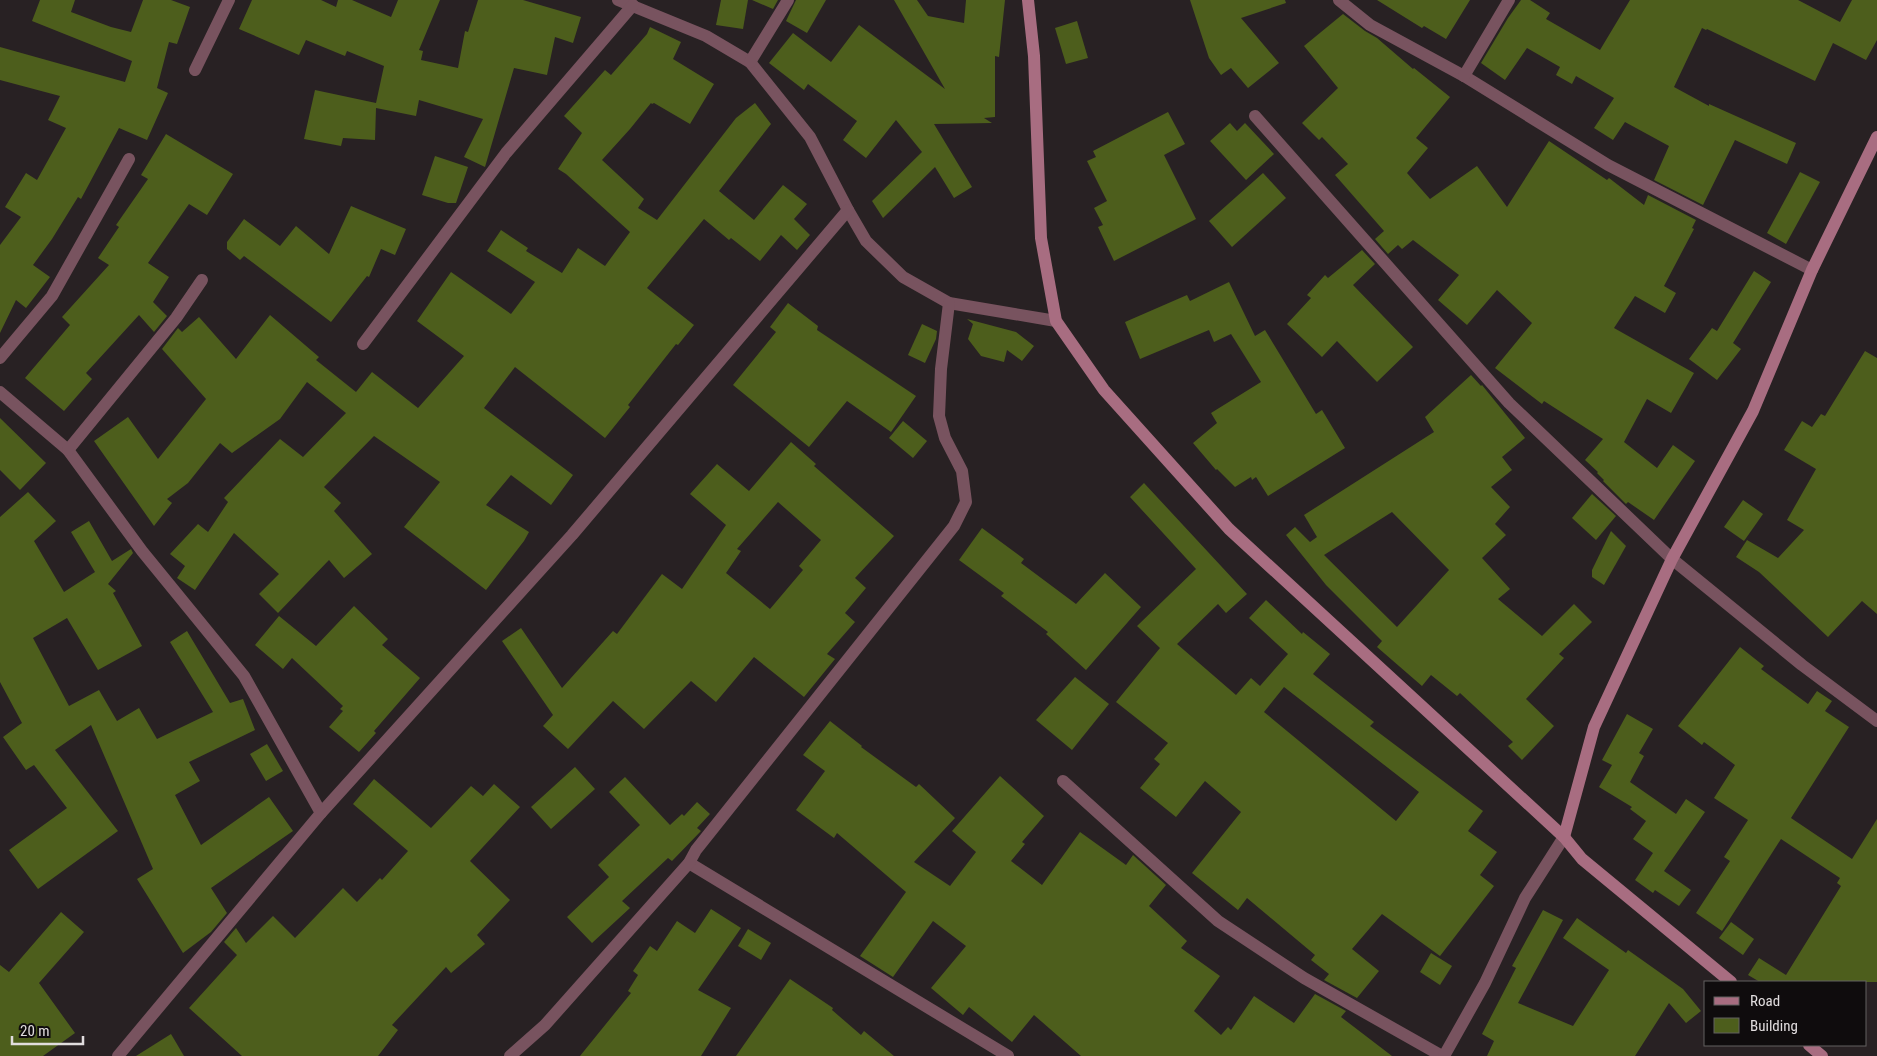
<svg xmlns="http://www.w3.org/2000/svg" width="1877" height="1056" font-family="'Roboto Condensed',sans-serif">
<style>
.building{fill:#4d5e1c;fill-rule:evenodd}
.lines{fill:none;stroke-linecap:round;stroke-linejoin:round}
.street{stroke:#78535f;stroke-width:12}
.secondary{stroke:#a86d81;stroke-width:12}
</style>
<rect width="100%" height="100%" fill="#282123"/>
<g class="building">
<polygon points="40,0 75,0 71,12 111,27 131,32 143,0 171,0 190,7 177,44 169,42 157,88 168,93 147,140 119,128 81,199 78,197 52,239 33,265 50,277 26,308 16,300 0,333 0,245 21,217 5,207 26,173 37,180 66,128 48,120 60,96 0,80 0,47 125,82 132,61 32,21"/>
<polygon points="252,0 321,0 336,7 338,0 352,0 391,17 398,0 440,0 419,50 423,51 421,60 458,68 465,31 468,32 478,0 523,0 581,17 573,43 555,37 547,75 514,68 485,167 464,157 483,119 419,100 416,116 376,108 375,140 343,138 341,146 304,139 315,90 376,103 384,66 347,51 345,56 306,40 299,55 239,29"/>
<polygon points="721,0 748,0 743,29 716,25"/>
<polygon points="752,0 778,0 773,9"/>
<polygon points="796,0 826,0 807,33 786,21"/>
<polygon points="894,0 917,0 928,16 964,23 966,0 1005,0 999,57 995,56 995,117 984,118 992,123 934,124 972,187 954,198 935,167 883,218 872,201 922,152 896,120 866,158 843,140 857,121 808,84 804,90 769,63 793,33 831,62 859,25 945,89"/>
<polygon points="1190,0 1285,0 1286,3 1241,18 1279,63 1248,88 1231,68 1221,75 1209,58"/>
<polygon points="1377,0 1470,0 1446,39 1424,26 1422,28"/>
<polygon points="1521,0 1530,0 1550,13 1546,19 1600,50 1630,0 1798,0 1840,22 1852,0 1877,0 1877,40 1866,60 1833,43 1815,81 1707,29 1706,30 1702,28 1674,87 1709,106 1709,104 1796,143 1787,164 1735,140 1703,205 1654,180 1669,146 1625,122 1613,140 1594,128 1614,98 1576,76 1572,84 1556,75 1560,67 1527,48 1505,80 1481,63 1508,18"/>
<polygon points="1343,14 1365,31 1377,38 1413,69 1414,68 1450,97 1416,138 1428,148 1407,173 1430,199 1477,166 1507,207 1549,141 1607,180 1609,178 1644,205 1648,195 1696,220 1692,228 1694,229 1664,286 1676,293 1665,313 1635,296 1614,328 1694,373 1671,413 1647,399 1624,442 1657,468 1673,445 1695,461 1654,520 1628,502 1626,504 1603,481 1604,480 1597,473 1598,472 1585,460 1603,439 1544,401 1542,404 1495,368 1532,323 1497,290 1467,325 1438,300 1459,275 1413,240 1402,249 1398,245 1388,254 1375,239 1384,231 1335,175 1348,164 1322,137 1319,140 1302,123 1338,88 1304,46"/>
<polygon points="1077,21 1088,58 1066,64 1055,28"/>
<polygon points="650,27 681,42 673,59 714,84 690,124 654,103 652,104 651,103 630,129 602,160 644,199 638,208 657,220 736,118 755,103 771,124 719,191 754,220 783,185 807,204 794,219 810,235 797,250 781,235 760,261 731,238 729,240 704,219 647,288 694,325 678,345 676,344 628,405 630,407 605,438 515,367 484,408 573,475 551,505 511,475 486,505 529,532 524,541 486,590 404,527 440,482 374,436 324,487 341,503 334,511 372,554 344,578 329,560 278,613 259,594 279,574 234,533 195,590 177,578 185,566 170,554 198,524 208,532 228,502 224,498 280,439 303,457 346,413 307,382 280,419 232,453 220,443 188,483 167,499 172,503 154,526 94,441 128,417 158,459 206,399 162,349 178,328 182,332 199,317 236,359 270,315 319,357 316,360 356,392 372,372 418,408 464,356 417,321 451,272 511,314 535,282 487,251 501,230 528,248 526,251 562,273 578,248 605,266 630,232 566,174 558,169 582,133 564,116 605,70 611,75 647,34"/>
<polygon points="1168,112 1185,144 1164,155 1196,219 1114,261 1098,227 1103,225 1094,208 1107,201 1087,161 1096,157 1093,151"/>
<polygon points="1230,123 1237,131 1245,123 1274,154 1246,180 1210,141"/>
<polygon points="166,134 233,174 207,215 189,204 148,263 169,277 153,302 167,316 154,332 139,315 86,373 92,379 64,411 25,378 70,325 62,317 109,265 98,258 119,227 116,225 148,179 141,175"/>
<polygon points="435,156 468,167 456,203 448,203 422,195"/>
<polygon points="1800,172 1820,182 1786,244 1767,233"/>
<polygon points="1263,173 1286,198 1232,247 1209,221"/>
<polygon points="351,206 406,229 395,255 381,249 369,277 367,276 331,322 244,256 240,260 227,249 227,242 244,219 280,246 296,226 329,254"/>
<polygon points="1362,250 1375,264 1353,285 1413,347 1377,382 1337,341 1322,357 1287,324 1311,298 1307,295 1325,275 1328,278"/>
<polygon points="1754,271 1771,282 1733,343 1741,349 1717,380 1689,359 1712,328 1717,331"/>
<polygon points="1229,282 1255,336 1265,330 1316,414 1322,410 1345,448 1268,496 1256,477 1252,480 1251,477 1235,487 1217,469 1216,470 1193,443 1217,423 1211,413 1261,382 1231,334 1214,342 1209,330 1140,359 1125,322 1187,295 1190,301"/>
<polygon points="788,303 818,326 817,330 916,396 891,432 847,401 809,447 733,385 776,332 770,327"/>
<polygon points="967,319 1016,332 1034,346 1022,361 1007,350 1004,362 981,356 968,339 973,324"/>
<polygon points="922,324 937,331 936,339 925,363 908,355"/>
<polygon points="1865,351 1877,358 1877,614 1862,601 1828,637 1759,572 1736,557 1747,540 1778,558 1804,530 1787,520 1816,469 1784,450 1802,421 1812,427 1821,414 1825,416"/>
<path d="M 1471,375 L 1481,386 L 1482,385 L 1525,438 L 1502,457 L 1512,470 L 1491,487 L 1510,507 L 1495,524 L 1506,535 L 1482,558 L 1510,589 L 1498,599 L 1542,636 L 1574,604 L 1592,622 L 1559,654 L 1564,658 L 1526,699 L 1554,726 L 1522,760 L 1508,746 L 1513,742 L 1460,693 L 1457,696 L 1431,675 L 1422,686 L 1377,647 L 1382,641 L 1326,585 L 1286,535 L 1295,527 L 1310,542 L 1317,537 L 1304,515 L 1434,432 L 1425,417 ZM 1392,512 L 1449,570 L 1397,627 L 1324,555 Z"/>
<polygon points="0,418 46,463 20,490 0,470"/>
<polygon points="903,421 927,441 913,458 889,438"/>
<path d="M 791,442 L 816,464 L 814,466 L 894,536 L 855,578 L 866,588 L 845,613 L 855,622 L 827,654 L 835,659 L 826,670 L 804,697 L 754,657 L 716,702 L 691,681 L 644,729 L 613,701 L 568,749 L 543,726 L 553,715 L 502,641 L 521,628 L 562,688 L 613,631 L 617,634 L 662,574 L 682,589 L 726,525 L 690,494 L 717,464 L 749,491 ZM 778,502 L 821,540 L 799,566 L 803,570 L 770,609 L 726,573 L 741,551 L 737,549 Z"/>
<path d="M 1144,483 L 1247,594 L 1226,613 L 1218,604 L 1177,644 L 1236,695 L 1251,678 L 1260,686 L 1288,654 L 1249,618 L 1266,600 L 1302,634 L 1303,632 L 1330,654 L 1313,674 L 1374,722 L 1370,726 L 1483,811 L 1468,831 L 1497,852 L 1480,875 L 1494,886 L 1440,956 L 1382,914 L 1352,949 L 1379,971 L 1357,998 L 1324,980 L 1329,974 L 1311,960 L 1315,955 L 1247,898 L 1238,910 L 1192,873 L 1241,812 L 1205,781 L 1176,817 L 1140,788 L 1160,764 L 1154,759 L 1168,743 L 1116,702 L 1160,648 L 1137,626 L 1196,569 L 1130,497 ZM 1284,687 L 1419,792 L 1396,821 L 1264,712 Z"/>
<polygon points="28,492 56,521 34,541 64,592 95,572 71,532 89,521 112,561 131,549 133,553 108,584 116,591 113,593 142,646 98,670 67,618 33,638 69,706 99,690 117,721 139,708 157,739 213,712 170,642 187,631 230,703 243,699 255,730 189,762 200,781 175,795 201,845 269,797 293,831 211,888 227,913 211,932 183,953 137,879 153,869 91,725 55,750 118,831 38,889 9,850 67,808 34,765 26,770 3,737 22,723 0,682 0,517"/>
<polygon points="1592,494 1616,516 1596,540 1572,518"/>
<polygon points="1743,500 1763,514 1744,541 1724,527"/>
<polygon points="982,528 1024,559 1021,563 1076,604 1105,573 1141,607 1086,670 1046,634 1048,632 1001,596 1004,593 959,560"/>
<polygon points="1611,531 1626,546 1604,585 1592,577 1592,570"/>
<polygon points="354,606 388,639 382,645 420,678 374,731 376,733 359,752 329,727 343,711 340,709 343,706 292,658 283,669 255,645 279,616 316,646"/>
<polygon points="1740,647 1764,666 1761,669 1808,704 1817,691 1832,701 1825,711 1849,727 1791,818 1852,859 1877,819 1877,982 1760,982 1748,975 1759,958 1786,975 1841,886 1837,883 1840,878 1781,839 1722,931 1696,913 1730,861 1724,857 1748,820 1714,798 1735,765 1704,742 1702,745 1678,726"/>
<polygon points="1075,677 1109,704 1072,750 1036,720"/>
<polygon points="1627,714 1653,729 1639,753 1644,756 1630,782 1676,814 1686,799 1705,812 1664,871 1691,890 1679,906 1655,890 1653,893 1635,880 1653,853 1633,839 1646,821 1630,809 1632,807 1599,787 1612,765 1602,760"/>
<polygon points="830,721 862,746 861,747 916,787 919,784 955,818 914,862 950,886 976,852 952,831 1000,776 1044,816 1022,842 1025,844 1011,861 1042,885 1080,832 1126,865 1133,855 1166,885 1149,906 1187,941 1181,948 1220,976 1194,1011 1221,1035 1228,1027 1231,1030 1254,996 1294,1023 1315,994 1346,1011 1341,1017 1392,1056 1081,1056 1034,1015 1012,1042 969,1007 963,1015 931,988 966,946 933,921 893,977 860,956 906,892 837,833 834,838 796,810 825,771 803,755"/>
<polygon points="267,744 283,771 266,781 250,754"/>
<polygon points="575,767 595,789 551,829 531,807"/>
<polygon points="625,777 670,825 682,814 684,816 697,802 710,814 697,828 701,831 672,861 668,858 622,901 630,908 592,943 567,917 609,877 598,865 640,825 609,792"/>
<polygon points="374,779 431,828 471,786 483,796 494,784 520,807 470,861 510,900 477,935 485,944 451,973 446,967 392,1025 398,1030 378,1056 242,1056 189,1008 237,955 224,942 236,928 246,943 273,916 295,938 343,888 357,902 380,878 382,880 408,851 353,804"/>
<polygon points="711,909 741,928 698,990 731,1008 701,1056 580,1056 631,993 628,991 638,975 633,971 650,946 657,951 677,921 695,933"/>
<polygon points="1543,910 1563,920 1518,1003 1573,1026 1609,970 1563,938 1577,918 1626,953 1628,950 1683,989 1701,1011 1686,1023 1669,1003 1635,1056 1487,1056 1494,1041 1482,1034 1516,968 1512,966"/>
<polygon points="61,912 84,932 39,983 75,1033 43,1056 0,1056 0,965 9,972"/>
<polygon points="1731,922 1754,939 1743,955 1719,938"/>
<polygon points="748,929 771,943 761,960 738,946"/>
<polygon points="1431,953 1452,966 1440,985 1420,972"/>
<polygon points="790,979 833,1008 832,1010 861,1035 864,1031 894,1056 736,1056"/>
<polygon points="171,1034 184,1056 136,1056"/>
</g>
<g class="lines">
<g class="street">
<polyline points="618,0 706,36 750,62 810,137 848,210 866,241 903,277 949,303 1056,321"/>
<polyline points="1339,0 1370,25 1464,76 1608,165 1812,270"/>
<polyline points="750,62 788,0"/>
<polyline points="195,70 229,0"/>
<polyline points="1464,76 1509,0"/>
<polyline points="1255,116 1509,403 1672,559 1802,665 1877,721"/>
<polyline points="363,344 506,153 633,5"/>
<polyline points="0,358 52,296 129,159"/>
<polyline points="0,392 68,450 142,551 244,676 321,813"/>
<polyline points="68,450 176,318 202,280"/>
<polyline points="1063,781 1218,921 1304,978 1442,1056"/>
<polyline points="689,863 1008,1056"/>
<polyline points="118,1056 321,813 572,535 848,210"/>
<polyline points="510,1056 545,1025 689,863 696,850 954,526 966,502 962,471 945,438 939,416 941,369 949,303"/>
<polyline points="1444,1056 1485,983 1525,898 1564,837"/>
</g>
<g class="secondary">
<polyline points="1028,0 1034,56 1041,238 1056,321 1104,390 1229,529 1564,837 1582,859 1731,982"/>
<polyline points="1564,837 1594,727 1672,559 1753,411 1812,270 1877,137"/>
<polyline points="1809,1045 1822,1056"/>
</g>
</g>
<rect x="1704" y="981" width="162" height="65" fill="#0f0c0d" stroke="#636061"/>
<rect x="1714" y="997" width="25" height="8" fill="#a86d81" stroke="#636061"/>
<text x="1750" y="1006" font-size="15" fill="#e1ddde">Road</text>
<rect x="1714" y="1018" width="25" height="15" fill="#4d5e1c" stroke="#636061"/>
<text x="1750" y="1031" font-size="15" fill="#e1ddde">Building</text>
<path d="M12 1036v8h71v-8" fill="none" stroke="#e1ddde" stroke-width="2.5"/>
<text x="20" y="1036" font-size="15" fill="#e1ddde" stroke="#0f0c0d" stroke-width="4" paint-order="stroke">20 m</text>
</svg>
